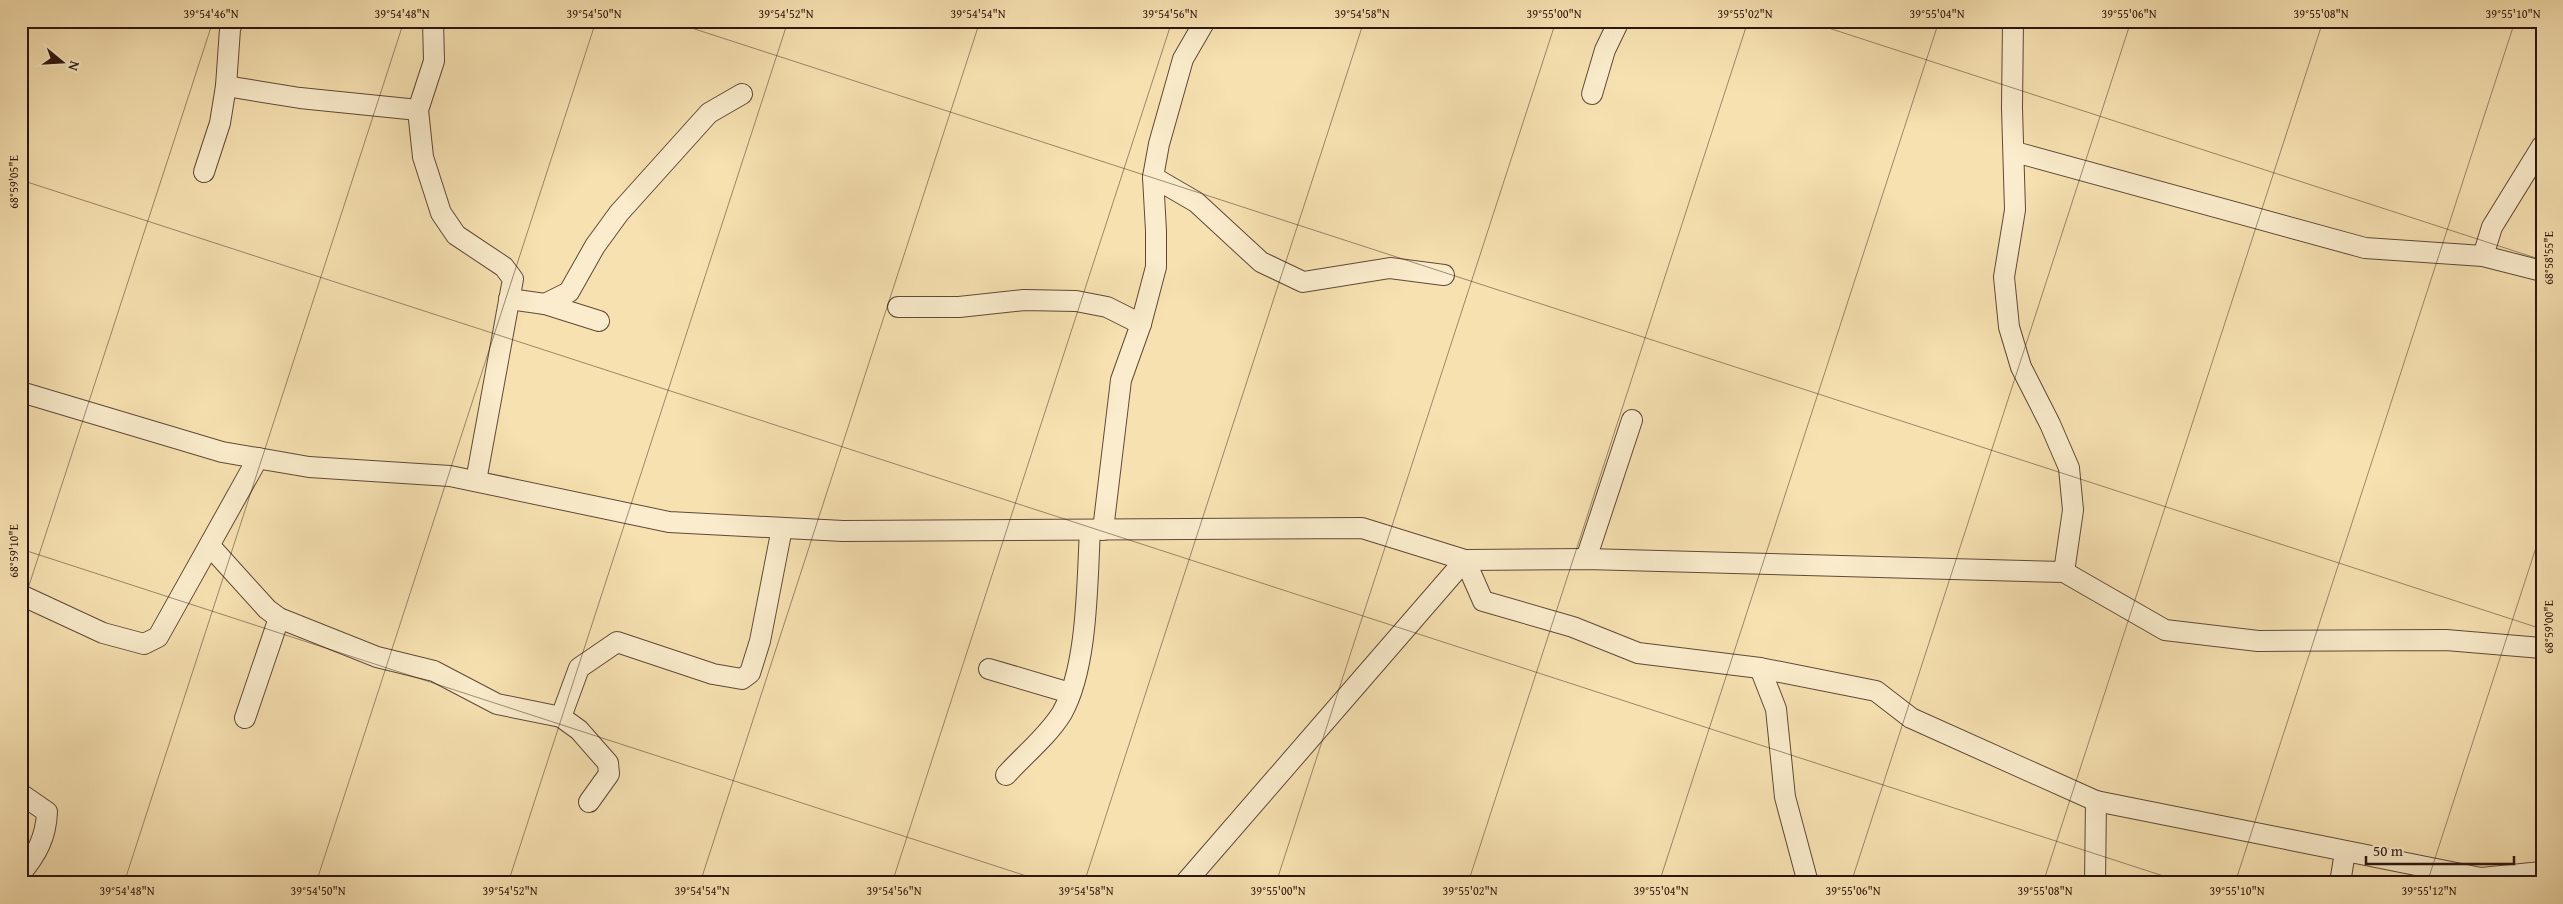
<svg xmlns="http://www.w3.org/2000/svg" width="2563" height="904" font-family="'Gentium Book Plus',serif">
<style>
.lines{fill:none;stroke-linecap:round;stroke-linejoin:round}
.street-casing{stroke:#604937;stroke-width:22}
.street{stroke:#faeccc;stroke-width:20}
.ticks{fill:none;stroke:#2d160e;stroke-width:1;stroke-opacity:0.45}
.neatline{fill:none;stroke:#2d160e;stroke-width:2}
.ticks-label{font-size:12px;text-anchor:middle;fill:#2d160e}
</style>
<rect width="100%" height="100%" fill="#f7e1b1"/>
<filter id="stains"><feTurbulence type="fractalNoise" baseFrequency=".004" numOctaves="4"/><feColorMatrix values="0 0 0 0 .2 0 0 0 0 .09 0 0 0 0 .02 0 0 0 .5 -.17"/></filter>
<radialGradient id="worn" r=".72"><stop offset=".6" stop-color="#630" stop-opacity="0"/><stop offset="1" stop-color="#630" stop-opacity=".3"/></radialGradient>
<g class="lines">
<g class="street-casing">
<g id="street">
<polyline points="433,21 434,61 418,110 423,157 441,213 456,235 504,267 513,279 476,481"/>
<polyline points="2013,21 2012,108 2015,210 2004,277 2009,327 2021,367 2050,424 2069,468 2073,510 2064,572"/>
<polyline points="226,86 300,98 418,110"/>
<polyline points="1592,94 1605,50 1619,21"/>
<polyline points="2015,152 2365,248 2483,256 2542,271"/>
<polyline points="204,172 220,123 226,86 230,29 233,21"/>
<polyline points="1153,177 1196,202 1261,262 1303,282 1390,268 1444,275"/>
<polyline points="2483,256 2492,227 2542,146"/>
<polyline points="509,299 545,304 599,321"/>
<polyline points="545,304 569,292 595,246 619,213 709,113 742,94"/>
<polyline points="898,307 959,307 1024,300 1076,301 1107,307 1141,324"/>
<polyline points="21,392 222,452 309,467 450,476 669,522 843,531 1362,528 1465,560 1586,559 2064,572 2165,630 2258,641 2446,640 2542,648"/>
<polyline points="1103,530 1121,380 1141,324 1156,267 1156,231 1153,177 1159,144 1183,59 1205,21"/>
<polyline points="210,546 267,609 279,618 377,657 434,671 497,704 561,717 579,730 608,763 609,774 589,802"/>
<polyline points="1586,559 1632,420"/>
<polyline points="21,595 103,633 144,644 158,637 258,458"/>
<polyline points="1760,668 1776,709 1785,797 1808,883"/>
<polyline points="989,669 1070,693"/>
<polyline points="561,717 579,668 617,642 713,674 742,679 750,673 760,641 782,528"/>
<polyline points="245,718 279,618"/>
<path d="M 1006,775 C 1024,755 1048,736 1062,713 C 1088,667 1087,582 1090,530"/>
<path d="M 21,794 L 47,812 C 46,837 37,854 21,873"/>
<polyline points="1185,883 1465,560 1483,601 1573,627 1638,653 1760,668 1876,691 1911,718 2096,801 2481,878 2542,872"/>
<polyline points="2095,883 2096,801"/>
<polyline points="2340,883 2345,852"/>
</g>
</g>
<use href="#street" class="street"/>
</g>
<path class="ticks" d="M 670,21 L 2542,629M 1807,21 L 2542,260M 21,180 L 2185,883M 21,549 L 1048,883M 21,610 L 213,21M 124,883 L 404,21M 316,883 L 596,21M 508,883 L 788,21M 700,883 L 980,21M 892,883 L 1172,21M 1084,883 L 1364,21M 1276,883 L 1556,21M 1468,883 L 1748,21M 1659,883 L 1939,21M 1851,883 L 2131,21M 2043,883 L 2323,21M 2235,883 L 2515,21M 2427,883 L 2542,529"/>
<rect width="2563" height="904" fill="none" stroke="#f7e1b1" stroke-width="55"/>
<g transform="translate(62 62) rotate(108)" stroke="#faeccc" stroke-width="4" paint-order="stroke">
<path d="M0-4L9 19L0 12L-9 19Z" fill="#2d160e"/>
<text y="-8" font-size="14" font-weight="bold" text-anchor="middle" fill="#2d160e">N</text>
</g>
<path d="M2366 856v8h148v-8" fill="none" stroke="#2d160e" stroke-width="2.5"/>
<text x="2373" y="856" font-size="15" fill="#2d160e" stroke="#faeccc" stroke-width="4" paint-order="stroke">50 m</text>
<rect x="28" y="28" width="2508" height="848" class="neatline"/>
<g class="ticks-label">
<text x="211" y="18">39°54'46"N</text>
<text x="402" y="18">39°54'48"N</text>
<text x="594" y="18">39°54'50"N</text>
<text x="786" y="18">39°54'52"N</text>
<text x="978" y="18">39°54'54"N</text>
<text x="1170" y="18">39°54'56"N</text>
<text x="1362" y="18">39°54'58"N</text>
<text x="1554" y="18">39°55'00"N</text>
<text x="1745" y="18">39°55'02"N</text>
<text x="1937" y="18">39°55'04"N</text>
<text x="2129" y="18">39°55'06"N</text>
<text x="2321" y="18">39°55'08"N</text>
<text x="2513" y="18">39°55'10"N</text>
<text transform="translate(14 182) rotate(-90)" y="4">68°59'05"E</text>
<text transform="translate(2549 258) rotate(-90)" y="4">68°58'55"E</text>
<text transform="translate(14 551) rotate(-90)" y="4">68°59'10"E</text>
<text transform="translate(2549 627) rotate(-90)" y="4">68°59'00"E</text>
<text x="127" y="895">39°54'48"N</text>
<text x="318" y="895">39°54'50"N</text>
<text x="510" y="895">39°54'52"N</text>
<text x="702" y="895">39°54'54"N</text>
<text x="894" y="895">39°54'56"N</text>
<text x="1086" y="895">39°54'58"N</text>
<text x="1278" y="895">39°55'00"N</text>
<text x="1470" y="895">39°55'02"N</text>
<text x="1661" y="895">39°55'04"N</text>
<text x="1853" y="895">39°55'06"N</text>
<text x="2045" y="895">39°55'08"N</text>
<text x="2237" y="895">39°55'10"N</text>
<text x="2429" y="895">39°55'12"N</text>
</g>
<rect width="100%" height="100%" filter="url(#stains)"/>
<rect width="100%" height="100%" fill="url(#worn)"/>
</svg>
